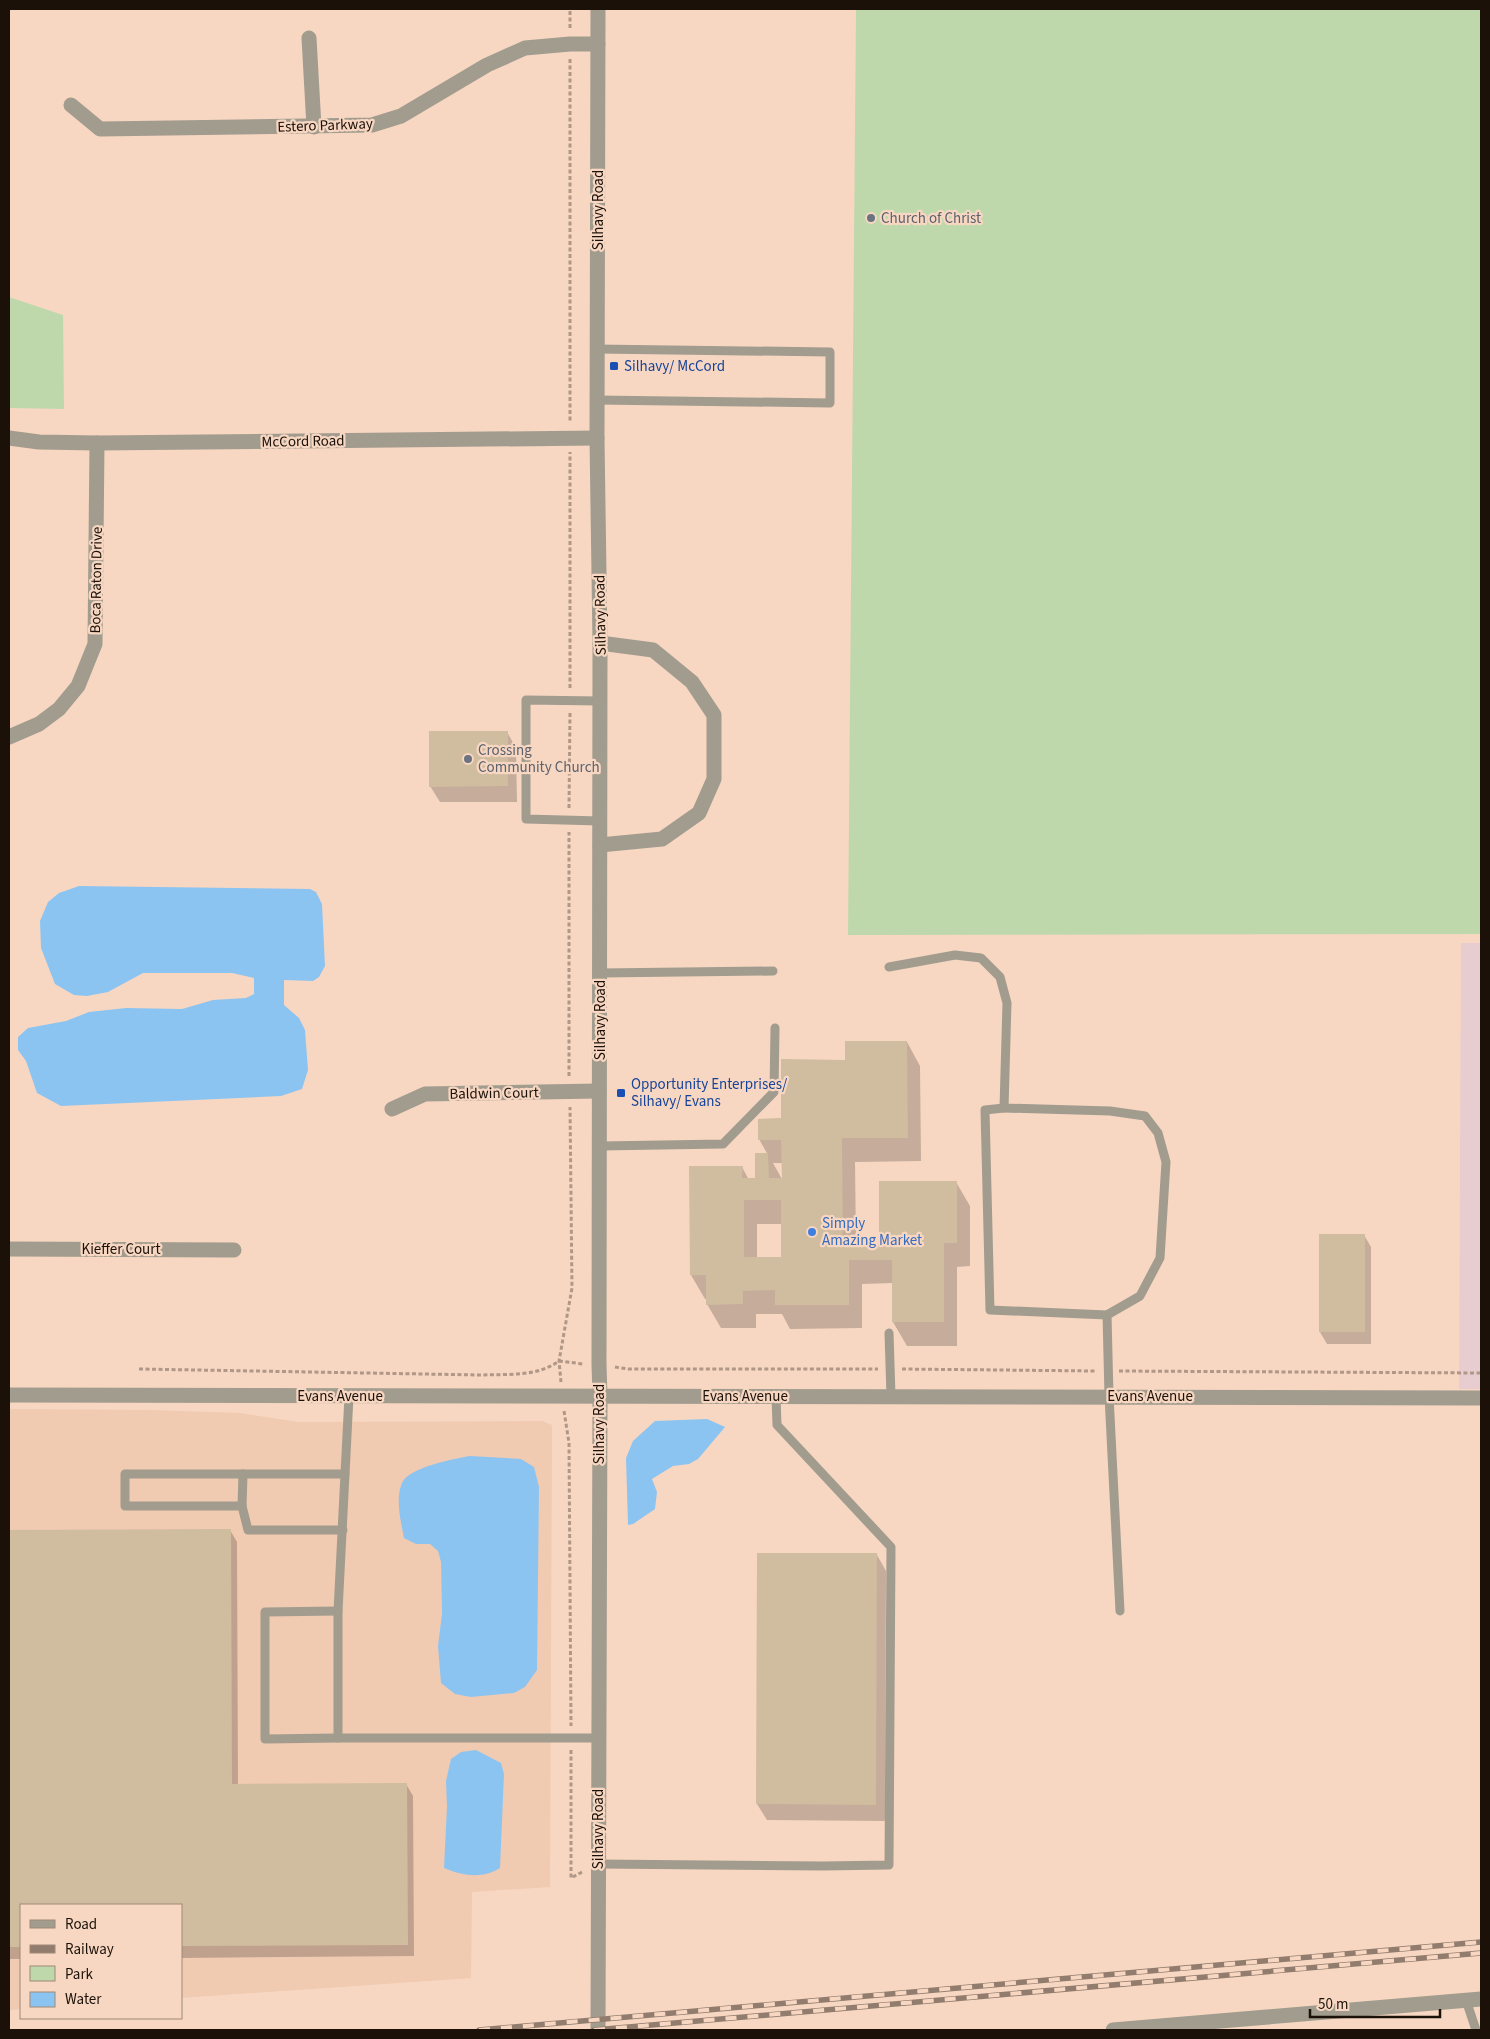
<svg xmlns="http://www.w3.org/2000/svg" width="1490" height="2039" font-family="'Source Sans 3',sans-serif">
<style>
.commercial{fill:#e7cdd0}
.built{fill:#f0cab1}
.green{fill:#bfd8ab}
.water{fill:#8cc4f1}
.shadow{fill:#0003;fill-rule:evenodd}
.building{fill:#d0bc9f;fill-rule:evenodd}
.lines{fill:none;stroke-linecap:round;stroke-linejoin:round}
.path{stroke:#b09787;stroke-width:3;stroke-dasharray:4 2.5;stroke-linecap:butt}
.service{stroke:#a29c8e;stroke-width:9}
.minor{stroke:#a29c8e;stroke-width:15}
.tertiary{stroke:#a29c8e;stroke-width:15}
.rail-casing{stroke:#927c6d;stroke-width:5.5}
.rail{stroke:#f7d7c2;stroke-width:4;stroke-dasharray:11;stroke-linecap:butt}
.worship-dot{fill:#6b7280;stroke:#f7d7c2;stroke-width:2}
.transit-dot{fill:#1a4fb4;stroke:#f7d7c2;stroke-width:2}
.shop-dot{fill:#3f7fe0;stroke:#f7d7c2;stroke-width:2}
.labels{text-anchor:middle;stroke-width:4.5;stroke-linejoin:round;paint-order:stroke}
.street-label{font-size:15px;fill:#1b1109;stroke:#f7d7c2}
.worship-label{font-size:15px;fill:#5b616d;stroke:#f7d7c2;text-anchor:start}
.transit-label{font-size:15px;fill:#164399;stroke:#f7d7c2;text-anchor:start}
.shop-label{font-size:15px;fill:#366cbe;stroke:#f7d7c2;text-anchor:start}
</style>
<rect width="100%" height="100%" fill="#f7d7c2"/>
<polygon class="commercial" points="1461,943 1481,943 1481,1389 1459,1389"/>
<polygon class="built" points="9,1409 149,1410 240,1413 299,1422 542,1421 552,1425 550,1887 472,1892 471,1978 181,1998 181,1905 21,1905 21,2009 9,2010"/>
<g class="green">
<polygon points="856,9 1481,9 1481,934 848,935"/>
<polygon points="9,297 63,315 64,409 9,408"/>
</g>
<g class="water">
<polygon points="79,886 310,889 316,892 322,904 325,966 319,977 313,981 284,980 284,1005 299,1018 305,1030 308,1070 302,1089 281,1096 61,1106 37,1093 26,1061 18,1050 18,1037 28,1028 66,1021 89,1012 126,1008 182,1009 213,1000 246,998 254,994 254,978 232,973 143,973 108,992 87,996 74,995 55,984 41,948 40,921 48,902 59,893"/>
<polygon points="707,1419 725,1427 698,1459 689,1464 673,1466 652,1479 657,1492 655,1509 633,1524 628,1525 626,1458 633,1441 655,1421"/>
<path d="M 470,1456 L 521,1459 L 534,1467 L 539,1487 L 537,1670 L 525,1687 L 514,1693 L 471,1697 L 455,1694 L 441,1683 L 438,1646 L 442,1614 L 441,1562 L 438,1551 L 430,1544 L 416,1544 L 404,1538 C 401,1522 395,1499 402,1483 C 409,1467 454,1459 470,1456 Z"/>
<path d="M 476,1750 L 501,1763 L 504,1774 L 500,1868 C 483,1879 463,1876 444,1868 L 447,1807 L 446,1781 L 451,1759 L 461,1752 Z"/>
</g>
<g class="shadow">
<polygon points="507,732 516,748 517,802 440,802 430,786"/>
<path d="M 907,1042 L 920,1066 L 921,1161 L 855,1162 L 856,1246 L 880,1246 L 956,1182 L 970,1206 L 970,1266 L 957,1267 L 957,1346 L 907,1346 L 893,1322 L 893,1283 L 862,1284 L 862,1328 L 790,1329 L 782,1314 L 756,1314 L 756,1328 L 721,1328 L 707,1304 L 707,1299 L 705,1299 L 691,1275 L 742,1167 L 749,1180 L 756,1180 L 756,1155 L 768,1155 L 759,1139 L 846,1061 ZM 773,1163 L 783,1163 L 783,1181 ZM 757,1224 L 782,1224 L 782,1258 L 757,1258 Z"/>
<polygon points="1364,1235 1371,1247 1371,1344 1327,1344 1320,1332"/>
<polygon points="230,1530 237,1542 238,1785 406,1784 413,1796 414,1956 181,1958 181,1905 21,1905 21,1959 9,1959 9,1531"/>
<polygon points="758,1554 877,1555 886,1571 885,1821 767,1820 757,1804"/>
</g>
<g class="building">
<polygon points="429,731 508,731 508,786 429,787"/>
<path d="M 845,1041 L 907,1041 L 908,1138 L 842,1138 L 843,1245 L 879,1244 L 879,1181 L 957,1181 L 957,1243 L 944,1243 L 944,1322 L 892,1322 L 892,1260 L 849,1260 L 849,1305 L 775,1305 L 775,1290 L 743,1291 L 743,1304 L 706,1305 L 706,1275 L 690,1275 L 689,1166 L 743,1166 L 742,1178 L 755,1178 L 755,1153 L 768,1153 L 769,1178 L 782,1178 L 781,1140 L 758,1140 L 758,1119 L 781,1118 L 781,1059 L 845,1060 ZM 744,1200 L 781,1200 L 781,1257 L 744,1257 Z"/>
<rect x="1319" y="1234" width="46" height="98"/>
<polygon points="231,1529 232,1784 407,1783 408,1945 181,1946 181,1905 21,1905 21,1947 9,1947 9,1530"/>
<polygon points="757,1553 877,1553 876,1805 756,1804"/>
</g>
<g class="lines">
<g class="path">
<polyline points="570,28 570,9"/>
<polyline points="570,59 570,423"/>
<polyline points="570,688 570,452"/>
<polyline points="569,808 570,712"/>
<polyline points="569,1076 569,832"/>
<polyline points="615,1367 628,1369 878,1369"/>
<path d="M 139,1369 L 481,1375 C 508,1374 537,1377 559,1361 L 583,1364"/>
<polyline points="902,1369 1096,1371"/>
<polyline points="1119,1371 1481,1373"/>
<polyline points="561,1382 559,1361 572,1288 570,1107"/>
<polyline points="564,1411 569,1443 571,1726"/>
<polyline points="571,1750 571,1878 584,1871"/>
</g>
<g class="service">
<polyline points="597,400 830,403 830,352 597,349"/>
<polyline points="600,701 526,700 526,819 600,821"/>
<polyline points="889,967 955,955 981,958 1000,977 1007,1003 1004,1108 1110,1111 1145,1116 1158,1133 1166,1162 1160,1258 1140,1296 1107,1315 1109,1396 1120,1611"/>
<polyline points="600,973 773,971"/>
<polyline points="1004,1108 985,1110 990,1310 1107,1315"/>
<polyline points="600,1146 723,1144 774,1092 775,1028"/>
<polyline points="889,1333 891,1396"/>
<polyline points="349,1396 338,1611 338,1738 598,1738"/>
<polyline points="242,1506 243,1474"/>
<polyline points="343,1530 248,1530 242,1506 125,1506 125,1474 345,1474"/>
<polyline points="338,1611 265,1612 265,1739 338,1738"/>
<polyline points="598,1864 823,1866 889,1865 891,1547 777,1425 776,1396"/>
<polyline points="1466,2000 1476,2030"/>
</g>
<g class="minor">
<polyline points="309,38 314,127"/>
<polyline points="71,105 100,129 372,125 401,116 487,65 525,48 570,44 598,44"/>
<polyline points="9,438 39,442 97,443 597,438"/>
<polyline points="600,643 653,650 692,682 714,715 714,779 699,813 662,839 600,845"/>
<polyline points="9,737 39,724 59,709 78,686 95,644 97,443"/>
<polyline points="392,1109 425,1094 599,1091"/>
<polyline points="9,1249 234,1250"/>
<polyline points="1113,2030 1481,1999"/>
</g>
<g class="tertiary">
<polyline points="9,1395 1481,1398"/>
<polyline points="598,2030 600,1396 599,1365 600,643 597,438 598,9"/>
</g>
<g class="rail-casing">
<g id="rail">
<polyline points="479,2030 1481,1942"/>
<polyline points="594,2030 1481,1953"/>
</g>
</g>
<use href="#rail" class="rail"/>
</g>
<g class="worship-dot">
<circle cx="871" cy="218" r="5"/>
<circle cx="468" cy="759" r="5"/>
</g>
<g class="transit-dot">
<rect x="609" y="361" width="10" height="10" rx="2.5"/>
<rect x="616" y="1088" width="10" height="10" rx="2.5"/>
</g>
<circle class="shop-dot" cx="812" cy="1232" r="5"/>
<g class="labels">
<g class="street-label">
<text transform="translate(325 125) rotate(-2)" y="5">Estero Parkway</text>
<text transform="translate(598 210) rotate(-90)" y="5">Silhavy Road</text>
<text transform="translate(303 441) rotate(-1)" y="5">McCord Road</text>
<text transform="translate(96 580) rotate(-89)" y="5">Boca Raton Drive</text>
<text transform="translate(600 615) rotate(-91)" y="5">Silhavy Road</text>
<text transform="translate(600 1020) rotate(-90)" y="5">Silhavy Road</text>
<text transform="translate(494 1093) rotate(-1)" y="5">Baldwin Court</text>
<text x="121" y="1254">Kieffer Court</text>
<text x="340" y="1401">Evans Avenue</text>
<text x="745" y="1401">Evans Avenue</text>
<text x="1150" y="1401">Evans Avenue</text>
<text transform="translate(599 1424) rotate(-90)" y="5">Silhavy Road</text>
<text transform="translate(598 1829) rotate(-90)" y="5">Silhavy Road</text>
</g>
<g class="worship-label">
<text x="881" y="223">Church of Christ</text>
<text x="478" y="755">Crossing<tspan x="478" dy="17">Community Church</tspan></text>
</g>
<g class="transit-label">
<text x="624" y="371">Silhavy/ McCord</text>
<text x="631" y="1089">Opportunity Enterprises/<tspan x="631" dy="17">Silhavy/ Evans</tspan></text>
</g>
<g class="shop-label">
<text x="822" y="1228">Simply<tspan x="822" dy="17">Amazing Market</tspan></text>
</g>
</g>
<rect width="1490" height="2039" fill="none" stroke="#1b1109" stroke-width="20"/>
<rect x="20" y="1904" width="162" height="115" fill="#f7d7c2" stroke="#9f8878"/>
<rect x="30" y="1920" width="25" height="8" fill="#a29c8e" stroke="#9f8878"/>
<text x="65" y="1929" font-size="15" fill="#1b1109">Road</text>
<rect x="30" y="1945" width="25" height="8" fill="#927c6d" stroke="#9f8878"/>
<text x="65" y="1954" font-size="15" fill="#1b1109">Railway</text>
<rect x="30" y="1966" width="25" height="15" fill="#bfd8ab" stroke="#9f8878"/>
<text x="65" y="1979" font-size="15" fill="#1b1109">Park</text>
<rect x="30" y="1992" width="25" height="15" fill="#8cc4f1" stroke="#9f8878"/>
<text x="65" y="2004" font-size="15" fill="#1b1109">Water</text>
<path d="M1310 2009v8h130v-8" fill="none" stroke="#1b1109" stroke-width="2.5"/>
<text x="1318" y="2009" font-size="15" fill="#1b1109" stroke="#f7d7c2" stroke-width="4" paint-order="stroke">50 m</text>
</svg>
